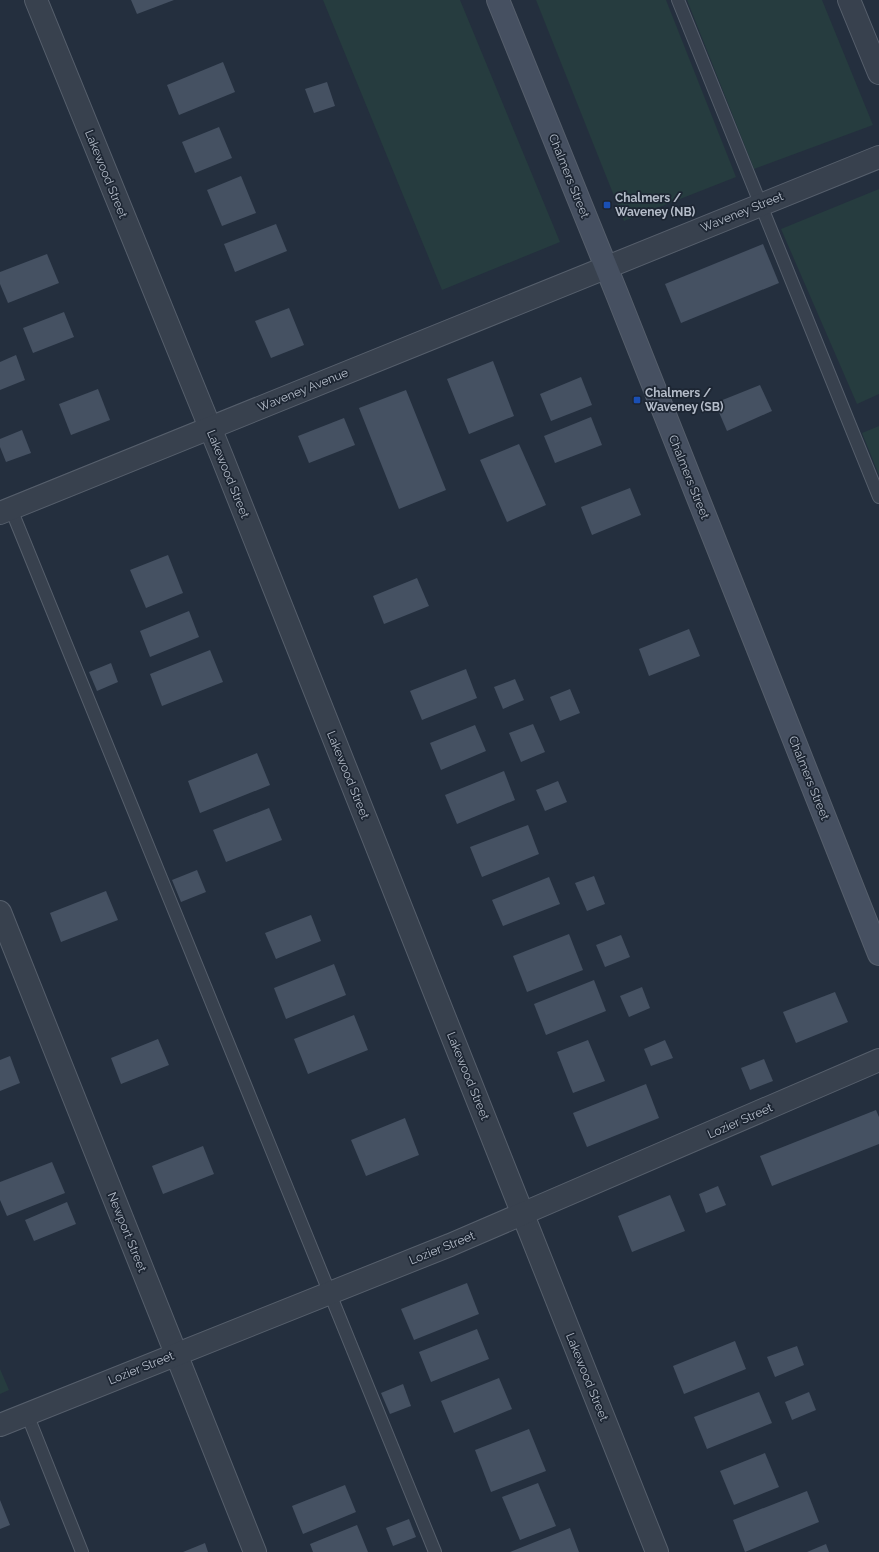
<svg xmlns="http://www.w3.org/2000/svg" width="879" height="1552" font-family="Raleway,sans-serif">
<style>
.green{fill:#263c3f}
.building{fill:#455162}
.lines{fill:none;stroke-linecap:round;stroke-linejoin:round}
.lane-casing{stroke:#565f6c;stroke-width:14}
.street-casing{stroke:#565f6c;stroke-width:24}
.secondary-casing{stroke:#565f6c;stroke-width:24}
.lane{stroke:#38414e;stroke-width:12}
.street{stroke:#38414e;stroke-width:22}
.secondary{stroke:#465061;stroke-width:22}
.transit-dot{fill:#1a4fb4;stroke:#1d2633;stroke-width:1.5}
.labels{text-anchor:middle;stroke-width:3.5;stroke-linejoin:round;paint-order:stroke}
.street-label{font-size:12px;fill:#b4bcc9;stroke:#1d2633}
.poi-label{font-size:12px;font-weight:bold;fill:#b4bcc9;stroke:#1d2633;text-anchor:start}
</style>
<rect width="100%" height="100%" fill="#242f3e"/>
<g class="green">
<polygon points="323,0 460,0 560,242 442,290"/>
<polygon points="536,0 666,0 736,177 624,221"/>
<polygon points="687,0 822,0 873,125 754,169"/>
<polygon points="879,189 879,394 857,404 781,229"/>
<polygon points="879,426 879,475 862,433"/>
<polygon points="0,1369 9,1390 0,1394"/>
</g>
<g class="building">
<polygon points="131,0 174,0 137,14"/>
<polygon points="223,62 235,92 179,115 167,85"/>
<polygon points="327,82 335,106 314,113 305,89"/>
<polygon points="219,127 232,158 195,173 182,142"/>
<polygon points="241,176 256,213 222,226 207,190"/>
<polygon points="276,224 287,251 235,272 224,244"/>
<polygon points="763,244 779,283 681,323 665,284"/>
<polygon points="47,254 59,283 8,303 0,284 0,272"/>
<polygon points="289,308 304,345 271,358 255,321"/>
<polygon points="64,312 74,337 33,353 23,328"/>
<polygon points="16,355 25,380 0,390 0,362"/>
<polygon points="493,361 514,416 469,434 447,379"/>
<polygon points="581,377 592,405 551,421 540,394"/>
<polygon points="760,385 772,411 727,431 715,403"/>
<polygon points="98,389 110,420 71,435 59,404"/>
<polygon points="406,390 446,490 399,509 359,408"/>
<polygon points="591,417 602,445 555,463 544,436"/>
<polygon points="344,418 355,445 309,463 298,436"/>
<polygon points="22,430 31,453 6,462 0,447 0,439"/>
<polygon points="519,444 546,505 507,522 480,460"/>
<polygon points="630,488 641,515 592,535 581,507"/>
<polygon points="168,555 183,593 146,608 130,570"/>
<polygon points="417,578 429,606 384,624 373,596"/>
<polygon points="189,611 199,637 150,657 140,631"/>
<polygon points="689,629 700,656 649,676 639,649"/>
<polygon points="210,650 223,682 162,706 150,674"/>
<polygon points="111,663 118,682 97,691 89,672"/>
<polygon points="466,669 477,698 422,720 410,691"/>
<polygon points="515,679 524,700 503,709 494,687"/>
<polygon points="570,689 580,713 560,721 550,697"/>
<polygon points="533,724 545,752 521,762 509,733"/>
<polygon points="475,725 486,751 441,770 430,743"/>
<polygon points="257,753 270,785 200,813 188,781"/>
<polygon points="504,771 515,800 457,824 445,795"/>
<polygon points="558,781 567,802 545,811 536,790"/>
<polygon points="269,808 282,840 226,862 213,830"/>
<polygon points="528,825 539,854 482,877 470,847"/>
<polygon points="197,870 206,892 181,902 172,880"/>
<polygon points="594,876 605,904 587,911 575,883"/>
<polygon points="549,877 560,904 503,926 492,900"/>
<polygon points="106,891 118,920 61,942 50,913"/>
<polygon points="311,915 321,941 276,959 265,933"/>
<polygon points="569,934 583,970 527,992 513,956"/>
<polygon points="621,935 630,957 605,967 596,945"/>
<polygon points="334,964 346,995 286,1019 274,988"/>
<polygon points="594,980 606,1011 546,1035 534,1004"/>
<polygon points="642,987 650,1008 629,1017 620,996"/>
<polygon points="835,992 848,1022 796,1043 783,1012"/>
<polygon points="354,1015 368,1050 308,1074 294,1039"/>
<polygon points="158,1039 169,1065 121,1084 111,1058"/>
<polygon points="588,1040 605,1081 573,1093 557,1052"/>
<polygon points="665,1040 673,1058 651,1066 644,1049"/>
<polygon points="10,1056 20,1083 0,1091 0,1060"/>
<polygon points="764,1059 773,1081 750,1090 741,1068"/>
<polygon points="646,1084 659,1118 587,1147 573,1113"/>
<polygon points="876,1110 879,1117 879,1144 772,1186 760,1156"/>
<polygon points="405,1118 419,1155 366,1176 351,1140"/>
<polygon points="203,1146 214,1174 163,1194 152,1166"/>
<polygon points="52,1162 65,1193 7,1216 0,1200 0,1182"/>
<polygon points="718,1186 726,1205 706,1213 699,1194"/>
<polygon points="670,1195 685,1231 632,1252 618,1216"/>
<polygon points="67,1202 76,1224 34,1241 25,1220"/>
<polygon points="467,1283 479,1314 414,1340 401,1309"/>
<polygon points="477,1329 489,1359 431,1382 419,1352"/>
<polygon points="735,1341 746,1369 684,1394 673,1366"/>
<polygon points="797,1346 804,1365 775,1377 767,1357"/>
<polygon points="499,1378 512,1409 454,1433 441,1401"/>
<polygon points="403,1384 411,1406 390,1414 381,1393"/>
<polygon points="759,1392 772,1423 707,1449 694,1417"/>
<polygon points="809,1392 816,1410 792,1420 785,1402"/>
<polygon points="529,1429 546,1471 491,1492 475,1450"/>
<polygon points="765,1453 779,1487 734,1505 720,1471"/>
<polygon points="538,1483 556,1526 520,1540 502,1497"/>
<polygon points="345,1485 356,1512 303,1534 292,1506"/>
<polygon points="807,1491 819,1522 745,1552 733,1520"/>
<polygon points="0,1500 10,1525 0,1529"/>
<polygon points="409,1519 416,1537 393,1546 386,1528"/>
<polygon points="357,1525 368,1552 313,1552 310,1544"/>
<polygon points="570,1528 579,1552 510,1552"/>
<polygon points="205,1543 208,1552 183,1552"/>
<polygon points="826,1544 829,1552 807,1552"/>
</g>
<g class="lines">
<g class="lane-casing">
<g id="lane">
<polyline points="678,0 879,497"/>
<polyline points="11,509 435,1552"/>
<polyline points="27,1414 82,1552"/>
</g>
</g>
<g class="street-casing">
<g id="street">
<polyline points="36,0 222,457 657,1552"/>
<polyline points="849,0 879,73"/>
<polyline points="0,513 879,157"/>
<polyline points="0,912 255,1552"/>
<polyline points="0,1425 450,1245 879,1060"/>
</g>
</g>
<g class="secondary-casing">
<polyline id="secondary" points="498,0 617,294 879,954"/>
</g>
<use href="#lane" class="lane"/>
<use href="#street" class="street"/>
<use href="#secondary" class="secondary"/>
</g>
<g class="transit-dot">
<rect x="603" y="201" width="8" height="8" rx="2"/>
<rect x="633" y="396" width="8" height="8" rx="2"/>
</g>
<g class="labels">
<g class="street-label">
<text transform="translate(106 174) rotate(68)" y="4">Lakewood Street</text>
<text transform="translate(569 176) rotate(68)" y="4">Chalmers Street</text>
<text transform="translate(742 212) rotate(-22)" y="4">Waveney Street</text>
<text transform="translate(303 390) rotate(-22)" y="4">Waveney Avenue</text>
<text transform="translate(228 474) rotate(68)" y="4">Lakewood Street</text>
<text transform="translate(689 477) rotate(68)" y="4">Chalmers Street</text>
<text transform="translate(348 775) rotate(68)" y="4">Lakewood Street</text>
<text transform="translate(809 778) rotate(68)" y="4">Chalmers Street</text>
<text transform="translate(468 1076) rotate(68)" y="4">Lakewood Street</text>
<text transform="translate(740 1121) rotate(-24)" y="4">Lozier Street</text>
<text transform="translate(127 1232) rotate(68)" y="4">Newport Street</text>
<text transform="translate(442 1248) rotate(-22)" y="4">Lozier Street</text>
<text transform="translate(141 1368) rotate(-22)" y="4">Lozier Street</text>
<text transform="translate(587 1377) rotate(68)" y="4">Lakewood Street</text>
</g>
<g class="poi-label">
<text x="615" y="202">Chalmers /<tspan x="615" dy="14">Waveney (NB)</tspan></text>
<text x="645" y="397">Chalmers /<tspan x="645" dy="14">Waveney (SB)</tspan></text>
</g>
</g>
</svg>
